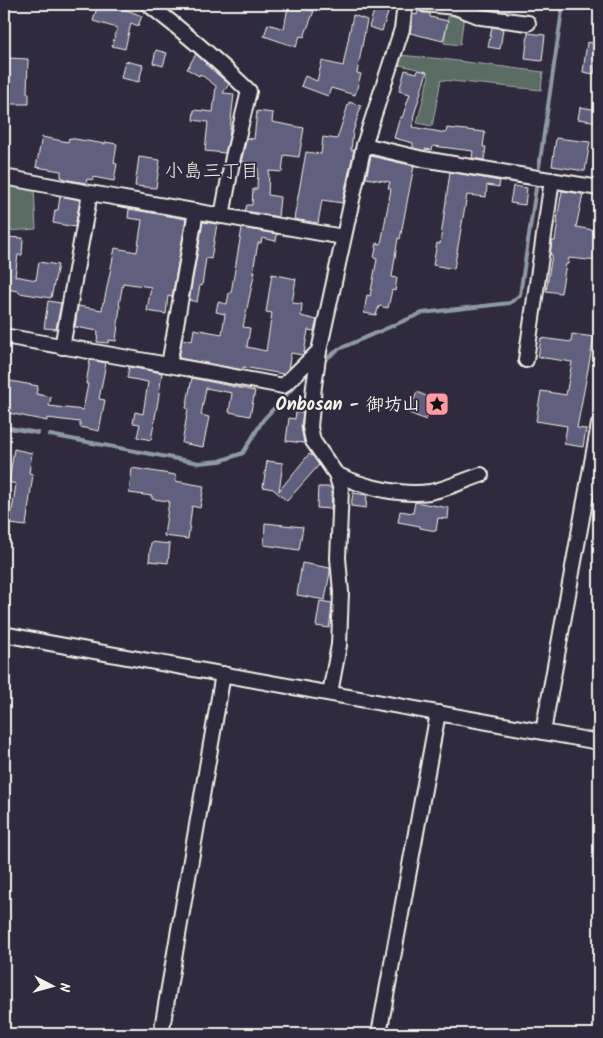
<svg xmlns="http://www.w3.org/2000/svg" width="603" height="1038" font-family="Kalam,'Klee One',sans-serif">
<style>
.green{fill:#5a6c64;stroke:#a7aea6}
.lines{fill:none;stroke-linecap:round;stroke-linejoin:round}
.stream{stroke:#8f9aa4;stroke-width:4}
.building{fill:#61607e;stroke:#f4f1e8}
.minor-casing{stroke:#f4f1e8;stroke-width:18}
.minor{stroke:#2f2a3d;stroke-width:14}
.labels{text-anchor:middle;stroke-width:4;stroke-linejoin:round;paint-order:stroke}
.poi-label{font-size:18px;font-weight:bold;fill:#f4f1e8;stroke:#2f2a3d;text-anchor:end}
.neighbourhood-label{font-size:19px;fill:#f4f1e8;stroke:#2f2a3d}
</style>
<rect width="100%" height="100%" fill="#2f2a3d"/>
<filter id="ink" filterUnits="userSpaceOnUse"><feTurbulence type="fractalNoise" baseFrequency=".02" numOctaves="2"/><feDisplacementMap in="SourceGraphic" scale="10" xChannelSelector="R" yChannelSelector="G"/><feConvolveMatrix kernelMatrix="1 2 1 2 8 2 1 2 1" color-interpolation-filters="sRGB"/></filter>
<g filter="url(#ink)">
<g class="green">
<polygon points="449,12 464,15 460,45 444,43"/>
<polygon points="399,55 442,59 543,72 541,90 441,80 432,126 417,123 429,76 417,69 396,64"/>
<polygon points="34,186 36,229 9,231 8,187"/>
</g>
<g class="lines">
<g class="stream">
<polyline points="539,167 563,4"/>
<polyline points="321,363 339,349 422,313 510,303 520,295 536,188"/>
<polyline points="4,427 38,433"/>
<polyline points="50,435 199,463 220,461 243,453 263,420 303,377 312,371"/>
</g>
</g>
<g class="building">
<polygon points="98,4 117,4 117,6 142,16 138,26 131,23 125,49 112,46 117,28 93,21"/>
<polygon points="376,4 391,4 382,31 369,27"/>
<polygon points="288,6 314,11 304,37 300,36 296,47 264,36 268,24 284,29"/>
<polygon points="418,10 423,13 430,13 430,17 448,21 443,41 410,33 413,14 417,15"/>
<polygon points="353,15 367,20 357,73 361,74 355,95 331,88 328,96 301,86 305,76 317,81 322,61 343,66"/>
<polygon points="492,27 503,29 500,49 488,47"/>
<polygon points="528,33 545,35 542,61 525,59"/>
<polygon points="587,42 599,44 599,62 596,62 594,74 583,72"/>
<polygon points="156,50 167,53 163,66 153,63"/>
<polygon points="196,54 206,63 205,64 229,84 223,93 234,94 229,138 225,153 205,151 208,122 193,120 194,110 213,112 216,86 200,74 199,76 187,69"/>
<polygon points="9,58 28,59 27,93 29,93 29,104 8,104"/>
<polygon points="125,61 143,65 139,82 121,78"/>
<polygon points="405,70 417,73 418,70 427,72 413,118 414,118 412,127 446,133 447,128 485,132 483,147 486,147 484,160 472,158 473,151 433,146 432,150 425,149 425,151 413,148 413,143 394,138 400,117 402,118 410,94 399,91"/>
<polygon points="349,102 361,106 353,132 351,150 354,150 342,203 322,200 318,223 294,219 306,152 321,154 323,137 337,139"/>
<polygon points="580,107 599,110 599,122 578,119"/>
<polygon points="257,111 273,113 272,122 304,128 299,157 284,155 282,172 269,171 268,195 280,197 278,217 245,211 247,205 252,205 253,189 257,189 258,168 246,168 246,162 241,162 247,138 254,139"/>
<polygon points="42,137 68,142 69,138 105,144 105,142 117,144 114,163 117,164 114,181 93,177 93,180 87,179 86,183 64,179 64,178 61,177 61,171 36,167"/>
<polygon points="556,138 590,142 585,171 552,166"/>
<polygon points="371,156 414,166 400,239 398,238 392,277 397,278 395,291 392,290 388,308 379,306 376,315 364,313 367,295 370,296 377,259 374,258 377,243 381,244 391,189 388,188 390,182 366,178"/>
<polygon points="139,157 160,160 156,188 135,186"/>
<polygon points="450,172 500,181 499,187 487,185 486,197 467,195 454,269 433,265 437,243 440,244"/>
<polygon points="513,186 527,188 525,205 510,203"/>
<polygon points="562,191 583,194 576,227 599,231 599,261 569,258 568,264 566,264 561,293 546,291 552,255 550,254 552,241 555,241 558,220 557,220"/>
<polygon points="60,196 80,200 75,227 53,223 55,210 58,210"/>
<polygon points="129,209 186,219 172,297 168,296 166,314 147,311 151,287 123,283 119,305 120,305 119,315 116,341 109,340 108,343 97,342 98,331 75,327 78,306 102,310 103,302 104,302 115,248 137,252 142,220 128,218"/>
<polygon points="203,222 217,224 211,259 206,258 202,286 200,285 197,302 189,300"/>
<polygon points="242,228 277,234 276,241 262,238 261,243 258,243 253,271 255,271 243,327 250,328 247,347 266,351 272,313 266,312 272,274 296,279 292,303 302,304 301,316 317,320 314,331 308,330 304,353 302,355 291,353 288,369 283,374 243,367 243,370 179,358 182,339 192,341 194,329 222,334 225,314 216,312 218,302 227,304 229,293 231,293"/>
<polygon points="4,237 23,238 22,255 18,255 15,276 36,280 39,262 58,265 51,298 19,293 19,291 4,289"/>
<polygon points="48,301 61,303 56,329 44,328"/>
<polygon points="572,334 594,337 577,428 586,429 583,447 564,444 567,426 536,421 541,391 566,395 572,362 538,357 541,338 571,342"/>
<polygon points="90,360 106,363 99,399 105,400 99,431 80,427 80,422 47,418 47,421 4,412 4,386 5,380 38,386 36,394 51,397 49,406 83,410 88,384 86,384"/>
<polygon points="129,367 162,373 158,401 151,440 137,437 140,424 133,423 135,412 143,414 148,382 127,378"/>
<polygon points="192,378 255,391 250,416 229,412 232,393 206,388 201,415 209,417 203,447 182,443 188,409 186,408"/>
<polygon points="417,392 435,400 426,420 409,413"/>
<polygon points="296,412 303,413 301,426 304,443 286,441 289,418 295,419"/>
<polygon points="14,449 32,453 29,473 33,474 26,526 10,524 16,484 9,482"/>
<polygon points="309,454 314,457 319,465 287,501 273,489 263,487 267,461 283,463 279,491"/>
<polygon points="132,468 176,475 175,481 204,486 200,508 192,506 188,539 164,536 169,501 152,499 152,496 129,493"/>
<polygon points="318,487 331,487 332,491 331,509 317,508"/>
<polygon points="353,493 367,495 366,508 351,506"/>
<polygon points="415,502 449,508 448,519 438,518 436,531 420,528 420,526 398,522 400,511 413,513"/>
<polygon points="265,523 303,527 299,550 264,545"/>
<polygon points="151,542 170,544 168,563 149,561"/>
<polygon points="302,563 330,568 330,572 325,600 297,595"/>
<polygon points="320,601 332,603 331,614 329,628 316,626"/>
</g>
<g class="lines">
<g class="minor-casing">
<g id="minor">
<path d="M 148,4 C 183,31 217,60 249,91 L 233,157 L 222,216"/>
<polyline points="424,4 455,7 481,17 528,23"/>
<polyline points="364,145 423,159 599,188"/>
<polyline points="4,177 90,193 343,237"/>
<polyline points="4,336 208,372 283,386 319,351"/>
<polyline points="62,347 90,193"/>
<polyline points="526,360 552,180"/>
<polyline points="169,365 196,211"/>
<path d="M 336,474 C 363,487 400,496 430,492 C 447,489 465,480 481,475"/>
<polyline points="4,634 49,643 599,742"/>
<polyline points="330,693 339,645 341,592 338,558 341,490 336,474 313,441 310,427 314,386 319,351 364,145 402,29 405,4"/>
<polyline points="543,732 599,424"/>
<polyline points="161,1034 223,674"/>
<polyline points="379,1034 438,713"/>
</g>
</g>
<use href="#minor" class="minor"/>
</g>
</g>
<defs>
<g id="sight-square" transform="scale(1.25)"><rect x="-9" y="-9" width="18" height="18" rx="4" fill="#ff9aa2" stroke="#2f2a3d"/><path d="M0-6L1.8-2.2L6-1.7L2.9 1.2L3.7 5.4L0 3.3L-3.7 5.4L-2.9 1.2L-6-1.7L-1.8-2.2Z" fill="#111"/></g>
</defs>
<g fill-rule="evenodd">
<use href="#sight-square" x="437" y="404"/>
</g>
<g class="labels">
<g class="poi-label">
<text x="420" y="410">Onbosan - 御坊山</text>
</g>
<g class="neighbourhood-label">
<text x="212" y="177">小島三丁目</text>
</g>
</g>
<rect width="603" height="1038" fill="none" stroke="#2f2a3d" stroke-width="20"/>
<rect x="10" y="10" width="583" height="1018" fill="none" stroke="#f4f1e8" stroke-width="2" filter="url(#ink)"/>
<g transform="translate(52 986) rotate(96)" stroke="#2f2a3d" stroke-width="4" paint-order="stroke">
<path d="M0-4L9 19L0 12L-9 19Z" fill="#f4f1e8"/>
<text y="-8" font-size="14" font-weight="bold" text-anchor="middle" fill="#f4f1e8">N</text>
</g>
</svg>
